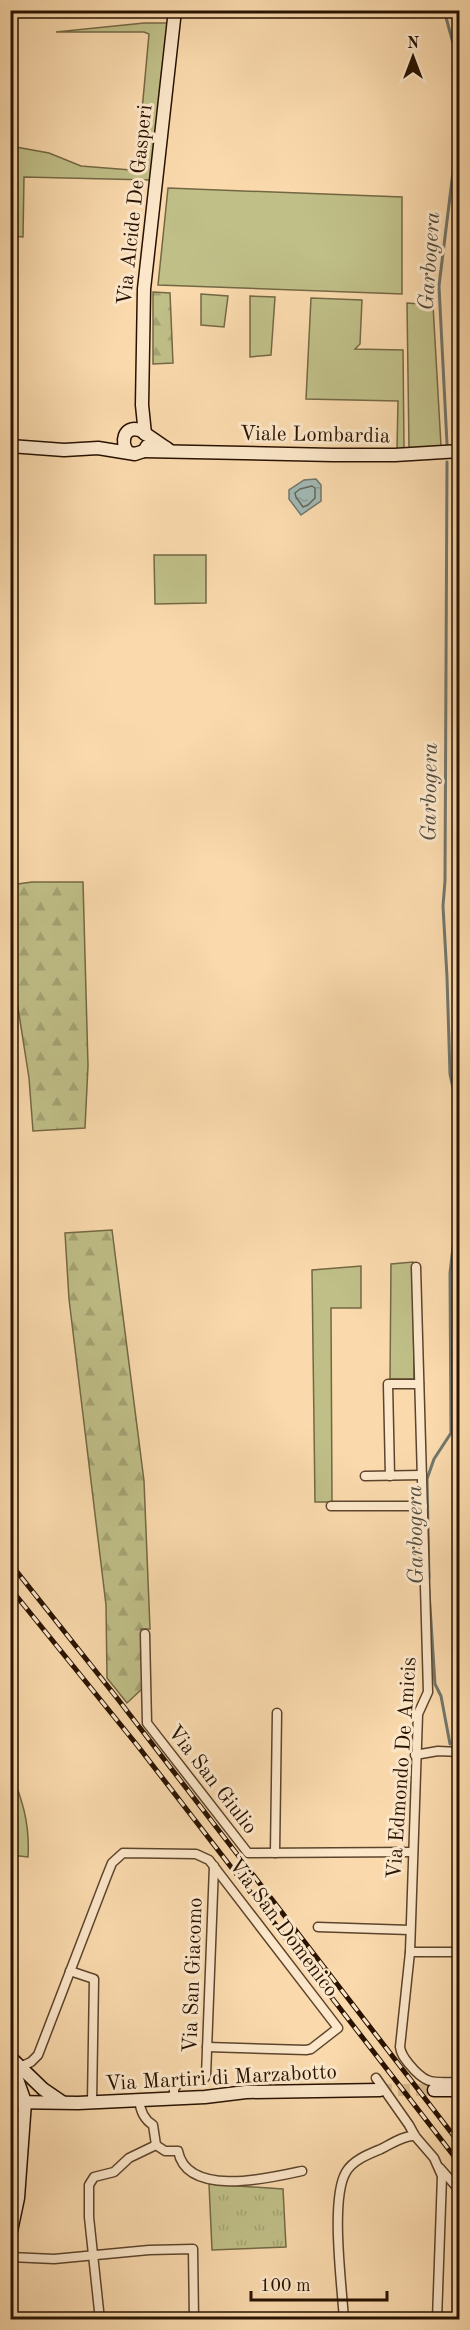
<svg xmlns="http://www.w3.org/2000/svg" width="470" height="2330" font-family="'Old Standard TT',serif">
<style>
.green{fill:#c0bf88;stroke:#746844;stroke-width:1.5}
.forest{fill:url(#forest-firs);stroke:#746844;stroke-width:1.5}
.park{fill:url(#park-tufts);stroke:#746844;stroke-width:1.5}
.water{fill:url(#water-ripples);stroke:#71766c;stroke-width:1.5}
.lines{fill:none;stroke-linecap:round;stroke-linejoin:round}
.shore{stroke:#64655a;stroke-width:1.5}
.stream{stroke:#71766c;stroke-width:3}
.canal{stroke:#a1b8b3;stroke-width:9}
.secondary-tunnel{stroke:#dabc93;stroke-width:12;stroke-dasharray:12 6;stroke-linecap:butt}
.street-casing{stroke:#5c442c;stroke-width:11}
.secondary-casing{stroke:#281201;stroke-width:15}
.street{stroke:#fce7ca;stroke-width:8}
.secondary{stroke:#fce7ca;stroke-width:12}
.rail-casing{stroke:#281201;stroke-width:5}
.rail{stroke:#fce7ca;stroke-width:3;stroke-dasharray:9;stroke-linecap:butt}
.labels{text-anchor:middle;stroke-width:6;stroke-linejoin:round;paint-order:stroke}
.street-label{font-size:21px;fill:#281201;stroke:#fce7ca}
.water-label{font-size:22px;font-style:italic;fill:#524c3f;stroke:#fce7ca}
</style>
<defs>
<pattern id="forest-firs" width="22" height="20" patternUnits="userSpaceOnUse" patternTransform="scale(1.5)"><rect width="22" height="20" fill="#c0bf88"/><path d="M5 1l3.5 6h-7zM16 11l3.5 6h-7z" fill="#a5a374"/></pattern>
<pattern id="park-tufts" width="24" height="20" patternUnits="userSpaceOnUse" patternTransform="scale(1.5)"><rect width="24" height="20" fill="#c0bf88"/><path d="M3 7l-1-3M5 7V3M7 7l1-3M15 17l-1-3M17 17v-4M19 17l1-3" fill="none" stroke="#a5a374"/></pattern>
<pattern id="water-ripples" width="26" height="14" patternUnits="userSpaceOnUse" patternTransform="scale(1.5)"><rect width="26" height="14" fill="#a1b8b3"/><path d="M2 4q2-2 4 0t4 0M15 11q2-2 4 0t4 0" fill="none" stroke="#8b9d98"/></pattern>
</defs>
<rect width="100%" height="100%" fill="#fadaad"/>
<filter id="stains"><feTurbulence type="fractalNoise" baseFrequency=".00333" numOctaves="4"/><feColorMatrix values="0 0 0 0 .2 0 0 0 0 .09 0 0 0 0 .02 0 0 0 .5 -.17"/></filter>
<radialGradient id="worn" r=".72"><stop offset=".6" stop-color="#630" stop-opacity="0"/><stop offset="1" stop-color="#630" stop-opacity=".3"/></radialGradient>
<g class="green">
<polygon points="144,23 169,23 150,180 24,177 23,237 11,236 10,146 49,153 81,166 131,170 137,165 149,34 144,32 56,32"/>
<polygon points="168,188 402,197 402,294 158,285"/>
<polygon points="201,294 228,296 224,327 201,325"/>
<polygon points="250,296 275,297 271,355 250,357"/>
<polygon points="311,298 362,300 360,344 355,349 403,350 404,448 397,449 398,401 306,399"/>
<polygon points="407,303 433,305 441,446 409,448"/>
<polygon points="154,555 206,555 206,603 155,604"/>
<polygon points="413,1262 414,1379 390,1379 391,1264"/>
<polygon points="361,1266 361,1308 331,1308 332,1502 315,1502 312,1270"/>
<path d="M 10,1768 C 22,1800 30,1822 28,1857 L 11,1855 Z"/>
</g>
<g class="forest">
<polygon points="153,292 170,293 173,363 153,364"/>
<polygon points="32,882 83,882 88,1066 85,1128 33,1131 29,1078 11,963 11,885"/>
<polygon points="112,1230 144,1481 150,1629 141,1629 142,1689 127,1703 107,1678 106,1605 69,1299 65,1233"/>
</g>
<polygon class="park" points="209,2184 283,2189 286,2247 212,2250"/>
<polygon class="water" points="316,479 321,485 321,501 301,515 289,499 289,490 304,480"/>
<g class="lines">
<polygon class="shore" points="312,486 315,488 315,498 308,505 303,507 296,497 295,493 300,489"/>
<g class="stream">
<polyline points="444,10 456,54 453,172 439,286 447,444"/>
<polyline points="447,462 445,881 443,906 447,977 450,1074 460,1121"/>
<polyline points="429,1578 427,1479 434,1459 451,1433 450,1273 460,1186"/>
<polyline points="429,1591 435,1684 441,1696 450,1744"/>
</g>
<polyline class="canal" points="10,11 11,10"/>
<polyline class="secondary-tunnel" points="380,2090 434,2090"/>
<g class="street-casing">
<g id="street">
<path d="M 416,1267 L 428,1692 L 418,1714 L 410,1952 L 400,2047 C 401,2054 404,2058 409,2064 C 427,2086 433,2082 460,2082"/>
<polyline points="365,1476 422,1475"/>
<polyline points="390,1476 388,1384 419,1384"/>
<polyline points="458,1503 460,1503"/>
<polyline points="331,1506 423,1506"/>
<polyline points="145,1634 147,1723 248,1853 413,1852"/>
<polyline points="415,1755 438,1751 460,1752"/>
<polyline points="275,1853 277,1713"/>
<polyline points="318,1927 410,1930"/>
<polyline points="410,1952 460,1952"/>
<polyline points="70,1971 94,1979 92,2102"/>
<polyline points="18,2068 31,2062 38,2055 106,1878 112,1863 123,1853 196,1854 209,1860 338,2028 311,2049 306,2050 207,2047"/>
<polyline points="376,2078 409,2125 415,2136 434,2158 442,2176 437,2320"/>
<polyline points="174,2097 174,2089 179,2082 203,2080 206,2076 214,1866"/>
<path d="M 139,2099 C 140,2110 143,2119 153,2125 L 156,2145"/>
<polyline points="440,2168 460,2191"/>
<polyline points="10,2257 54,2259 149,2250 193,2249 194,2320"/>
<path d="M 100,2320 L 89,2217 L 89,2185 L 94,2177 L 114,2172 L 129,2158 L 156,2145 L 165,2151 L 178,2151 C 187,2198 270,2178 302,2171"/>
<path d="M 344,2320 C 342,2286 330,2199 346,2172 C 353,2160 369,2154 381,2149 C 391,2144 404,2135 415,2136"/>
</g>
</g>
<g class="secondary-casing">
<g id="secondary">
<polyline points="145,434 142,405 144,289 175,10"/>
<polyline points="10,446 64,450 98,448 135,454 144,451 147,446"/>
<polyline points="144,451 333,455 395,455 460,451"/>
<path d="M 128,452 C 120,443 124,425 139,430 C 143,431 162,446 168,449"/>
<polyline points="10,2059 25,2102 18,2198 10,2236"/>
<polyline points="12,2059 43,2089 62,2102"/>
<polyline points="434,2090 460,2090"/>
<polyline points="10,2097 10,2145"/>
<polyline points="10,2102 78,2103 205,2097 246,2092 380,2090"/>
</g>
</g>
<use href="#street" class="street"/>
<use href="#secondary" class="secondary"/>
<g class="rail-casing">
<g id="rail">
<polyline points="10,1563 117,1698 460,2144"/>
<polyline points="10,1588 137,1745 460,2164"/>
</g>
</g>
<use href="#rail" class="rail"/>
</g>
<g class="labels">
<g class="street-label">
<text transform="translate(134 205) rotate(-84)" y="7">Via Alcide De Gasperi</text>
<text transform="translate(315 434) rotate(1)" y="7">Viale Lombardia</text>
<text transform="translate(401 1768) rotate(-86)" y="7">Via Edmondo De Amicis</text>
<text transform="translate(213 1779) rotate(52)" y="7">Via San Giulio</text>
<text transform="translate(284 1927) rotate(53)" y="7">Via San Domenico</text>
<text transform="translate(192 1975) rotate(-88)" y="7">Via San Giacomo</text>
<text transform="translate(221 2077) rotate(-3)" y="7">Via Martiri di Marzabotto</text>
</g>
<g class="water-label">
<text transform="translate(428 261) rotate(-86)" y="8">Garbogera</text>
<text transform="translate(428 792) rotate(-89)" y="8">Garbogera</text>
<text transform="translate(414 1535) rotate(-91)" y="8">Garbogera</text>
</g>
</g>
<rect width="470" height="2330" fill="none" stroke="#fadaad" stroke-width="36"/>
<rect x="12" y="12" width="446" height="2306" fill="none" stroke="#281201" stroke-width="3"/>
<rect x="18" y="18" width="434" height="2294" fill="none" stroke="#281201" stroke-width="1.5"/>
<g transform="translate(413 57)" stroke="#fce7ca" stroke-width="4.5" paint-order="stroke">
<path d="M0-4.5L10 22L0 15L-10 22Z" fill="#281201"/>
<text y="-9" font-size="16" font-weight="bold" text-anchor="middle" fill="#281201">N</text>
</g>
<path d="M251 2291v9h136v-9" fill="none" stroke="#281201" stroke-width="3"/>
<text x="260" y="2291" font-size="18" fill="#281201" stroke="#fce7ca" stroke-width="4.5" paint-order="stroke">100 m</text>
<rect width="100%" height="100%" filter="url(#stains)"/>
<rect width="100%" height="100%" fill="url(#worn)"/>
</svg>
